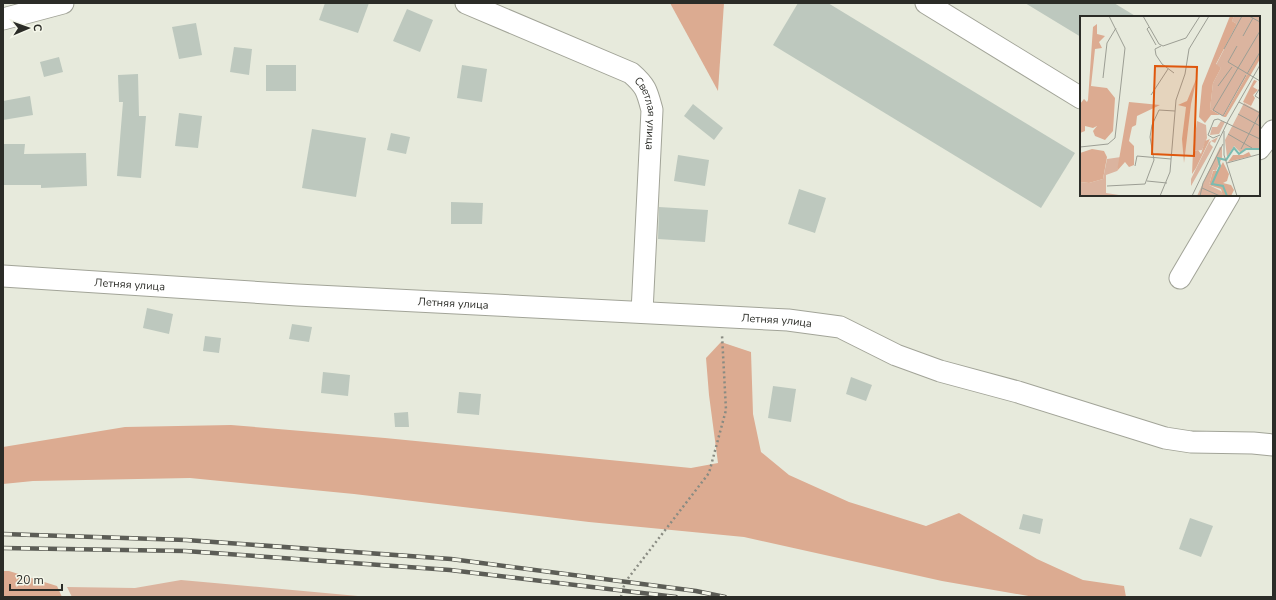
<svg xmlns="http://www.w3.org/2000/svg" width="1276" height="600" font-family="'Nunito Sans',sans-serif">
<style>
.green{fill:#dbb49f}
.forest{fill:#dcab91}
.building{fill:#bdc8be}
.lines{fill:none;stroke-linecap:round;stroke-linejoin:round}
.minor-casing{stroke:#a2a498;stroke-width:23}
.path{stroke:#898b82;stroke-width:2.5;stroke-dasharray:2 3;stroke-linecap:butt}
.minor{stroke:#fff;stroke-width:21}
.rail-casing{stroke:#5c5d56;stroke-width:4.5}
.rail{stroke:#f5f7ea;stroke-width:3;stroke-dasharray:9;stroke-linecap:butt}
.labels{text-anchor:middle;stroke-width:3.5;stroke-linejoin:round;paint-order:stroke}
.street-label{font-size:11px;fill:#2b2c27;stroke:#f5f7ea}
.inset-river{fill:none;stroke:#7bbbb0;stroke-width:2}
.inset-road{fill:none;stroke:#9c9e94;stroke-width:1}
.view{fill:#df570d;fill-opacity:0.15;stroke:#df570d;stroke-width:2}
.inset-edge{fill:none;stroke:#2b2c27;stroke-width:2}
</style>
<rect width="100%" height="100%" fill="#e7eadc"/>
<polygon class="green" points="181,580 369,597 72,597 67,587 135,588"/>
<g class="forest">
<polygon points="670,3 724,3 718,91"/>
<polygon points="721,342 751,352 753,414 761,452 789,475 849,502 926,526 959,513 1037,559 1083,580 1124,586 1126,597 1034,597 942,581 744,537 589,522 354,494 190,478 33,481 3,484 3,447 125,427 231,425 385,438 691,468 718,463 709,395 706,358"/>
<polygon points="3,571 9,571 57,586 62,597 3,597"/>
</g>
<g class="building">
<polygon points="325,3 369,3 358,33 319,20"/>
<polygon points="798,3 828,3 1075,153 1041,208 773,45"/>
<polygon points="1025,3 1114,3 1137,17 1081,17 1081,37"/>
<polygon points="407,9 433,20 420,52 393,41"/>
<polygon points="196,23 202,55 179,59 172,27"/>
<polygon points="234,47 252,49 249,75 230,72"/>
<polygon points="59,57 63,72 44,77 40,62"/>
<rect x="266" y="65" width="30" height="26"/>
<polygon points="462,65 487,69 482,102 457,98"/>
<polygon points="138,74 139,116 146,116 141,178 117,176 123,102 119,102 118,75"/>
<polygon points="30,96 33,115 3,120 3,101"/>
<polygon points="693,104 723,128 714,140 684,116"/>
<polygon points="179,113 202,116 198,148 175,146"/>
<polygon points="312,129 366,138 356,197 302,188"/>
<polygon points="391,133 410,137 406,154 387,150"/>
<polygon points="3,144 25,144 24,154 86,153 87,186 41,188 41,185 3,185"/>
<polygon points="678,155 709,160 705,186 674,181"/>
<polygon points="799,189 826,198 815,233 788,224"/>
<polygon points="451,202 483,203 482,224 451,224"/>
<polygon points="659,207 708,210 705,242 658,239"/>
<polygon points="147,308 173,314 169,334 143,328"/>
<polygon points="292,324 312,327 309,342 289,339"/>
<polygon points="205,336 221,338 219,353 203,351"/>
<polygon points="323,372 350,375 348,396 321,393"/>
<polygon points="851,377 872,385 866,401 846,394"/>
<polygon points="773,386 796,389 791,422 768,418"/>
<polygon points="459,392 481,394 479,415 457,413"/>
<polygon points="408,412 409,427 395,427 394,413"/>
<polygon points="1023,514 1043,519 1040,534 1019,529"/>
<polygon points="1190,518 1213,526 1201,557 1179,549"/>
</g>
<g class="lines">
<g class="minor-casing">
<g id="minor">
<path id="s1" d="M 466,3 L 631,73 C 646,86 647,91 652,110 L 642,312"/>
<polyline points="926,3 1081,98"/>
<polyline points="3,19 63,3"/>
<polyline points="1259,149 1273,131"/>
<path id="s2" d="M 3,276 L 297,295 L 788,320 L 840,327 L 896,355 L 940,371 L 1018,392 L 1165,438 L 1191,442 L 1253,443 L 1273,445"/>
<polyline points="1180,278 1229,195"/>
</g>
</g>
<polyline class="path" points="621,597 622,591 626,581 709,473 726,410 722,335"/>
<use href="#minor" class="minor"/>
<g class="rail-casing">
<g id="rail">
<polyline points="3,534 186,540 451,559 696,591 725,597"/>
<polyline points="3,548 185,551 450,570 676,597"/>
</g>
</g>
<use href="#rail" class="rail"/>
</g>
<g class="labels">
<g class="street-label">
<text dy="4" stroke="none"><textPath href="#s1" startOffset="225">Светлая улица</textPath></text>
<text dy="4" stroke="none"><textPath href="#s2" startOffset="127">Летняя улица</textPath></text>
<text dy="4" stroke="none"><textPath href="#s2" startOffset="451">Летняя улица</textPath></text>
<text dy="4" stroke="none"><textPath href="#s2" startOffset="775">Летняя улица</textPath></text>
</g>
</g>
<g transform="translate(1080 16)">
<rect width="180" height="180" fill="#e7eadc"/>
<path d="M 154,0 L 180,0 L 180,36 L 143,100 L 130,93 L 133,67 L 141,52 L 136,49 L 157,8 L 152,5 ZM 164,87 L 180,96 L 180,132 L 166,132 L 161,137 L 154,130 L 147,141 L 145,124 ZM 117,105 L 126,109 L 127,122 L 122,134 L 113,135 ZM 141,105 L 145,106 L 139,118 L 130,119 L 132,111 L 137,111 ZM 138,121 L 135,127 L 131,125 L 130,128 L 133,131 L 111,170 L 111,163 L 129,126 ZM 140,131 L 142,131 L 142,142 L 136,155 L 133,154 L 129,169 L 141,175 L 144,180 L 117,180 ZM 41,141 L 37,155 L 26,159 L 26,177 L 45,180 L 0,180 L 0,166 L 9,167 L 23,163 L 27,143 Z" fill="#dbb49f"/>
<path d="M 150,0 L 154,0 L 152,5 L 157,8 L 136,48 L 141,52 L 133,67 L 130,93 L 140,99 L 131,99 L 125,107 L 119,101 L 122,70 ZM 17,8 L 17,18 L 25,20 L 19,26 L 22,32 L 15,33 L 11,70 L 27,72 L 35,82 L 33,115 L 25,124 L 15,120 L 13,115 L 17,110 L 13,112 L 5,110 L 5,115 L 0,117 L 0,88 L 4,83 L 7,86 L 8,84 L 13,11 ZM 180,36 L 180,43 L 146,101 L 143,101 ZM 117,61 L 111,88 L 104,147 L 102,123 L 106,91 L 98,89 L 107,85 ZM 174,64 L 177,65 L 173,71 L 178,74 L 173,79 L 175,82 L 171,90 L 163,86 ZM 49,86 L 80,89 L 57,100 L 56,109 L 52,111 L 49,125 L 54,130 L 54,149 L 49,151 L 45,146 L 37,155 ZM 130,123 L 116,152 L 112,158 L 113,136 L 118,134 L 121,138 L 125,125 ZM 12,133 L 24,135 L 27,141 L 23,163 L 9,167 L 0,166 L 0,137 ZM 169,136 L 171,140 L 148,146 L 153,139 L 163,139 ZM 143,146 L 149,158 L 147,165 L 143,167 L 151,169 L 154,174 L 151,180 L 143,180 L 141,173 L 129,169 L 133,155 L 138,155 Z" fill="#dcab91"/>
<path class="inset-river" d="M 147,180 L 143,170 L 132,168 L 140,150 L 138,142 L 146,144 L 154,132 L 159,138 L 166,133 L 180,133"/>
<path class="inset-road" d="M 63,0 L 79,28 L 83,30 L 106,22 L 120,0M 169,0 L 180,6M 69,11 L 67,13 L 76,29M 163,20 L 173,2M 81,30 L 75,33 L 76,39 L 82,48 L 94,57M 157,30 L 148,46 L 180,65M 144,33 L 162,0M 167,58 L 180,36M 166,59 L 143,100 L 133,94 L 180,15M 23,62 L 27,27 L 36,12M 138,70 L 152,51M 180,72 L 175,80 L 180,83M 71,79 L 88,53M 159,86 L 180,97M 158,98 L 180,110M 144,115 L 144,139 L 157,180M 148,118 L 172,132M 140,119 L 133,122 L 128,119 L 134,104 L 138,103 L 180,123M 0,131 L 28,128 L 35,122 L 45,32 L 29,0M 161,133 L 180,97M 147,147 L 180,138M 55,150 L 57,140 L 91,143M 67,165 L 87,167M 27,170 L 65,168 L 74,144 L 70,121 L 72,109 L 79,94 L 95,95M 122,172 L 140,180M 80,180 L 90,156 L 96,84 L 105,58 L 109,33 L 129,0M 112,180 L 148,105 L 180,49M 120,180 L 123,167 L 143,128"/>
<path class="view" d="M 75,50 L 117,51 L 114,140 L 72,138 Z"/>
<rect width="180" height="180" class="inset-edge"/>
</g>
<rect width="1276" height="600" fill="none" stroke="#2b2c27" stroke-width="8"/>
<g transform="translate(28 28) rotate(88)" stroke="#f5f7ea" stroke-width="3" paint-order="stroke">
<path d="M0-3L7 15L0 10L-7 15Z" fill="#2b2c27"/>
<text y="-6" font-size="11" font-weight="bold" text-anchor="middle" fill="#2b2c27">С</text>
</g>
<path d="M10 584v6h52v-6" fill="none" stroke="#2b2c27" stroke-width="2"/>
<text x="16" y="584" font-size="12" fill="#2b2c27" stroke="#f5f7ea" stroke-width="3" paint-order="stroke">20 m</text>
</svg>
